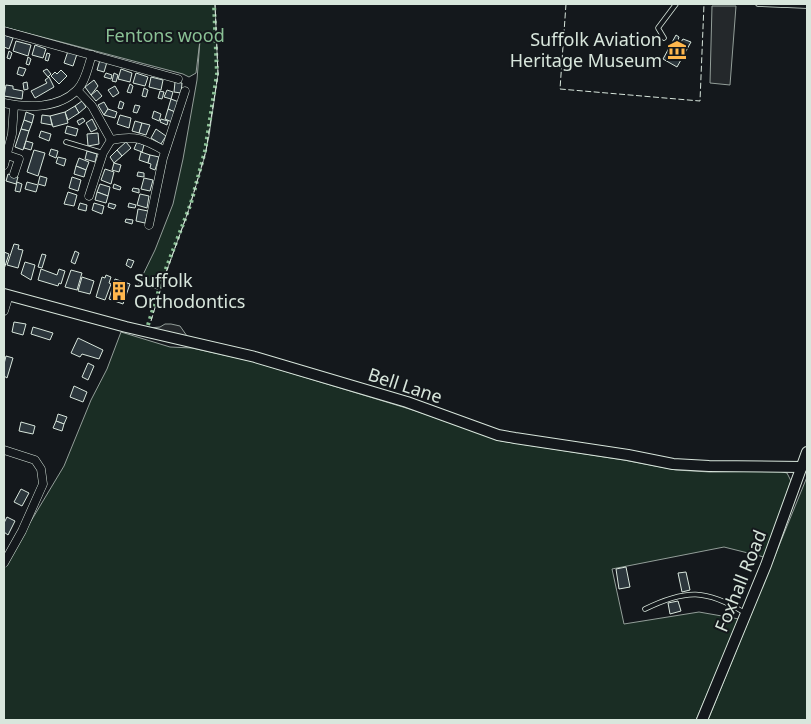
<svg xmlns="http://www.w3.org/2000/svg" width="811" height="724" font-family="'Noto Sans',sans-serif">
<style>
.green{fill:#1a2d24;stroke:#939e99}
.parking{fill:#24282b;stroke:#939e99}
.building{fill:#2c363c;stroke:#d8e6dc}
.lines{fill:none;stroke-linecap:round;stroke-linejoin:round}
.lane-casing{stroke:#d8e6dc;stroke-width:5.5}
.street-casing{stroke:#d8e6dc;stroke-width:9}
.secondary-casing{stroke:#d8e6dc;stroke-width:12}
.lane{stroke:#14181c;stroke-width:4}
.street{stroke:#14181c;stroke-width:8}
.secondary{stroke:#14181c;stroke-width:10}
.hedge{stroke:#8ac095;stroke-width:4;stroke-dasharray:2.5 4;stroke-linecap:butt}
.fence{stroke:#d8e6dc;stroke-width:1;stroke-dasharray:6 2.5;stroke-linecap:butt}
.labels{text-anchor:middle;stroke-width:4;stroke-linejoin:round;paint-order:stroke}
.park-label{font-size:18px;fill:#8ac095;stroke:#14181c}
.poi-label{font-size:18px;fill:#d8e6dc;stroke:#14181c;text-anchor:end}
.street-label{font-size:18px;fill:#d8e6dc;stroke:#14181c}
</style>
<rect width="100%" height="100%" fill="#14181c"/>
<g class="green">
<polygon points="4,4 215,4 218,74 209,136 204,159 188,212 163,281 158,289 138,285 155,250 173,204 183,159 197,80 200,40 196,73 189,77 183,74 4,27"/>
<polygon points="121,332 170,347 192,348 251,361 416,411 501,441 624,460 676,470 710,472 779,471 787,473 791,481 764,557 724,547 612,569 624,624 699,612 739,619 696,720 4,720 4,566 64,466 91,400 107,369"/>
<polygon points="807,477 807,720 708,720"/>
</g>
<g class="parking">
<polygon points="712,6 736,6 730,85 710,83"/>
<polygon points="165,324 171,324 180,326 187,336 149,328 160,327"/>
</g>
<g class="building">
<polygon points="4,35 13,38 9,49 4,47"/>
<polygon points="676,35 679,37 678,40 681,42 683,39 691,42 677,67 663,59"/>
<polygon points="16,41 31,45 28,56 13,51"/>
<polygon points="35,45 46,49 43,58 32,55"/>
<polygon points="9,51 12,53 10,59 7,58"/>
<polygon points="68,51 77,54 73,66 64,63"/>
<polygon points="47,53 50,54 48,61 45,60"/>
<polygon points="28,57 31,59 29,65 26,64"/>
<polygon points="100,60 107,62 104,72 97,70"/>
<polygon points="19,67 26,69 23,76 17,74"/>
<polygon points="47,69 51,74 48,77 43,71"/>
<polygon points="121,69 132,73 130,82 118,79"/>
<polygon points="61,70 67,76 59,84 51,76 55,72 57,74"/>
<polygon points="106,73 112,75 111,79 104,77"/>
<polygon points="114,73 118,75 116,82 112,81"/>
<polygon points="136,73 148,77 145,86 133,83"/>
<polygon points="49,77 54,87 35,98 31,91 47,83 45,80"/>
<polygon points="151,77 163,80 161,90 149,87"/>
<polygon points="94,80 98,86 91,95 85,87"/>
<polygon points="27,82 28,89 24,90 23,83"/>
<polygon points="175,82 182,83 181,93 174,92"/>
<polygon points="130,84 133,86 131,93 127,92"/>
<polygon points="6,85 13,86 13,89 23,91 22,99 4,96"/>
<polygon points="115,86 119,93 113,97 108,90"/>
<polygon points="144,88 148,90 146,97 142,96"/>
<polygon points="97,90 102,96 96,101 91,95"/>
<polygon points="167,90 173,92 171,99 164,97"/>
<polygon points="160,91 164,92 162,99 158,98"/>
<polygon points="171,99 179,102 175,112 168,109"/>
<polygon points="82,101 86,107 79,113 75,106"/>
<polygon points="120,101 124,103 122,109 118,108"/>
<polygon points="104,102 108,109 104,115 98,105"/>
<polygon points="135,105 140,106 137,113 133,112"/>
<polygon points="75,106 79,113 68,120 65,112"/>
<polygon points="108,109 117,112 115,118 104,115"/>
<polygon points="168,109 175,112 172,122 165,119"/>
<polygon points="154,111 161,114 159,121 152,118"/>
<polygon points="26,112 34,115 32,123 24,120"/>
<polygon points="65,112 68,123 53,127 50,116"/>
<polygon points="42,115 50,116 52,125 41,123"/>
<polygon points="120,115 131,118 129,128 117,124"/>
<polygon points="83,118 85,121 79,125 77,121"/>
<polygon points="92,119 97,129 91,132 86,123"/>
<polygon points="161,119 168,121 167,125 160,122"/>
<polygon points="24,120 32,123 29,131 21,129"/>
<polygon points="135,121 142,123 139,133 132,131"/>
<polygon points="142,123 150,125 146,135 139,133"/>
<polygon points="67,126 78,129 76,136 65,133"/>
<polygon points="21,129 29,131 23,150 15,147"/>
<polygon points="156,129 166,136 161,144 151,138"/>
<polygon points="41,131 51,134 49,141 39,137"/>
<polygon points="98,133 99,144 88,146 87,134"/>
<polygon points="26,141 33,143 31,150 24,148"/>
<polygon points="126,142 131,148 122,156 117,150"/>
<polygon points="137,142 144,145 142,152 134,149"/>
<polygon points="51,149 58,151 56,158 49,155"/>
<polygon points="34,150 45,153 38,176 27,172"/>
<polygon points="117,150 122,156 114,163 110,157"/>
<polygon points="87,151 97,154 95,162 85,159"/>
<polygon points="141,152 150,155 148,163 139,160"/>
<polygon points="150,155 159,157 155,170 150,168 151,164 148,163"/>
<polygon points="58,157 66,159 64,166 56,163"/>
<polygon points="79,158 89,162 86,170 76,166"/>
<polygon points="114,163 121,165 119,172 112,170"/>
<polygon points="76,166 86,170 84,177 74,174"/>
<polygon points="105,169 114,172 111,184 101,180"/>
<polygon points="138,172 144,173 144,177 137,176"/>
<polygon points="8,174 18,177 16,184 6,181"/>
<polygon points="40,176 47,178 45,186 38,184"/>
<polygon points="72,177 81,180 78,191 69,188"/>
<polygon points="144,178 153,180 150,191 141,189"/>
<polygon points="17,182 22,184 20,192 15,191"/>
<polygon points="27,182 38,185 36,192 25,189"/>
<polygon points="100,184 110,187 108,196 97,192"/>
<polygon points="114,184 121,187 120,190 113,188"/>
<polygon points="133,188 139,189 139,193 132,191"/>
<polygon points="68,192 77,195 74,206 64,204"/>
<polygon points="97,192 108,196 106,203 95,200"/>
<polygon points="140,194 149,196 147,208 137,205"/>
<polygon points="80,203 87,205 86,211 78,209"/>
<polygon points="94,203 104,206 102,214 92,210"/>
<polygon points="109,203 116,205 114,209 108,207"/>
<polygon points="129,203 136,205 135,208 128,207"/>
<polygon points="138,209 148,211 145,223 136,221"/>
<polygon points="126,219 133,220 132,224 125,222"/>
<polygon points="14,244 19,245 18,249 23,250 18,268 7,265"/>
<polygon points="75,251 79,253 75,264 71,262"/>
<polygon points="4,252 9,254 4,269"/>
<polygon points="42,254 46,255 42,268 38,267"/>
<polygon points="128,259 134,261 131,268 126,265"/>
<polygon points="25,262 35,265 31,280 21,274"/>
<polygon points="41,269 57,275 59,269 65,271 61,284 59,283 58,286 38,280"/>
<polygon points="71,270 82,273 77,290 65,287"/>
<polygon points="106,275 111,277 109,283 111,284 105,300 96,297 102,277 105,278"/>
<polygon points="82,277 94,281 90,294 78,291"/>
<polygon points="115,279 130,284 123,304 109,299"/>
<polygon points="14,322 26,324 23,335 12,332"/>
<polygon points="33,327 53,333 50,340 31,334"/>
<polygon points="78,338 103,350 99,359 82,354 80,357 71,353"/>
<polygon points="6,356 13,358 7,378 4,376 4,364"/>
<polygon points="88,363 94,366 88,380 82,377"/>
<polygon points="74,386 87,392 83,402 70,397"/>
<polygon points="58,414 67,417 64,424 56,421"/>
<polygon points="56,421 64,424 62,431 53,428"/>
<polygon points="21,422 35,426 33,434 19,431"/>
<polygon points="21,489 29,493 22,506 14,502"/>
<polygon points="7,517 15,521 8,535 4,532 4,523"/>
<polygon points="626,567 630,587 619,589 616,569"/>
<polygon points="686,572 690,590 682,592 678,573"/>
<polygon points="678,601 681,611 670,614 668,603"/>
</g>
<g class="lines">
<g class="lane-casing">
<g id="lane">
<polyline points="758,4 807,6"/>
<polyline points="664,38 658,28 676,4"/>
<polyline points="66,142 103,153"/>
<path d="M 645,609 C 686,589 706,589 745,613"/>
</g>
</g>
<g class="street-casing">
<g id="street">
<polyline points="4,31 178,79"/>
<polyline points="77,90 92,106 111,140 103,153 89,196"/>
<path d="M 4,103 C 27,108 58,109 77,90 C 86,81 88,66 92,55"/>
<path d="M 111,140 C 136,135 144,139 165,151"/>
<polyline points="7,155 19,159 14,174"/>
<polyline points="4,165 12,134 14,105"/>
<polyline points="149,225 163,158 185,91"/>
<polyline points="4,311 9,295"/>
<polyline points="4,450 35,460 41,469 43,484 22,531 4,563"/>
</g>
</g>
<g class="secondary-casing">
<g id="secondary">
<polyline points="4,294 126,327 255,357 407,402 498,435 515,438 628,455 673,464 709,466 802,467"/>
<polyline points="702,720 766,565 807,452"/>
</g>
</g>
<use href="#lane" class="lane"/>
<use href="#street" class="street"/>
<use href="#secondary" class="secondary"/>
<polyline class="hedge" points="148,325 164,274 191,203 205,151 217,74 214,4"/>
<g class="fence">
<polyline points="566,4 560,89 700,101 704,4"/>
<polyline points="151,321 163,281 188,212 206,151 218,74 215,4"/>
</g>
</g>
<defs>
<g id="museum-bare" transform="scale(1.5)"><path d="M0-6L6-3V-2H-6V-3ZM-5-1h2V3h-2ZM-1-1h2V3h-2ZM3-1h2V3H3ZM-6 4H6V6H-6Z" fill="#ffb74d" stroke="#14181c" stroke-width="2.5" paint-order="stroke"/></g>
<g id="building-bare" transform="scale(1.5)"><path d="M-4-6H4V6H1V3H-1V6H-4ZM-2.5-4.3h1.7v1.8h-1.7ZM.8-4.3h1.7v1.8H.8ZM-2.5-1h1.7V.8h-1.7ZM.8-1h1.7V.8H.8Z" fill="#ffb74d" stroke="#14181c" stroke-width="2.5" paint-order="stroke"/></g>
</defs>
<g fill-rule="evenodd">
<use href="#museum-bare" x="677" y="50"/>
<use href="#building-bare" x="119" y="291"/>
</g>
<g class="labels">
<g class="park-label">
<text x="165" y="42">Fentons wood</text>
</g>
<g class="poi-label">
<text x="662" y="46">Suffolk Aviation<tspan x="662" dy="21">Heritage Museum</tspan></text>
<text x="134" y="287" text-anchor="start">Suffolk<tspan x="134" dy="21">Orthodontics</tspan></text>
</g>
<g class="street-label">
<text transform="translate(405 386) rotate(18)" y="6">Bell Lane</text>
<text transform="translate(741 581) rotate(-68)" y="6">Foxhall Road</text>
</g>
</g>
<rect width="811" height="724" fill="none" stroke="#d8e6dc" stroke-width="10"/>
</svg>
